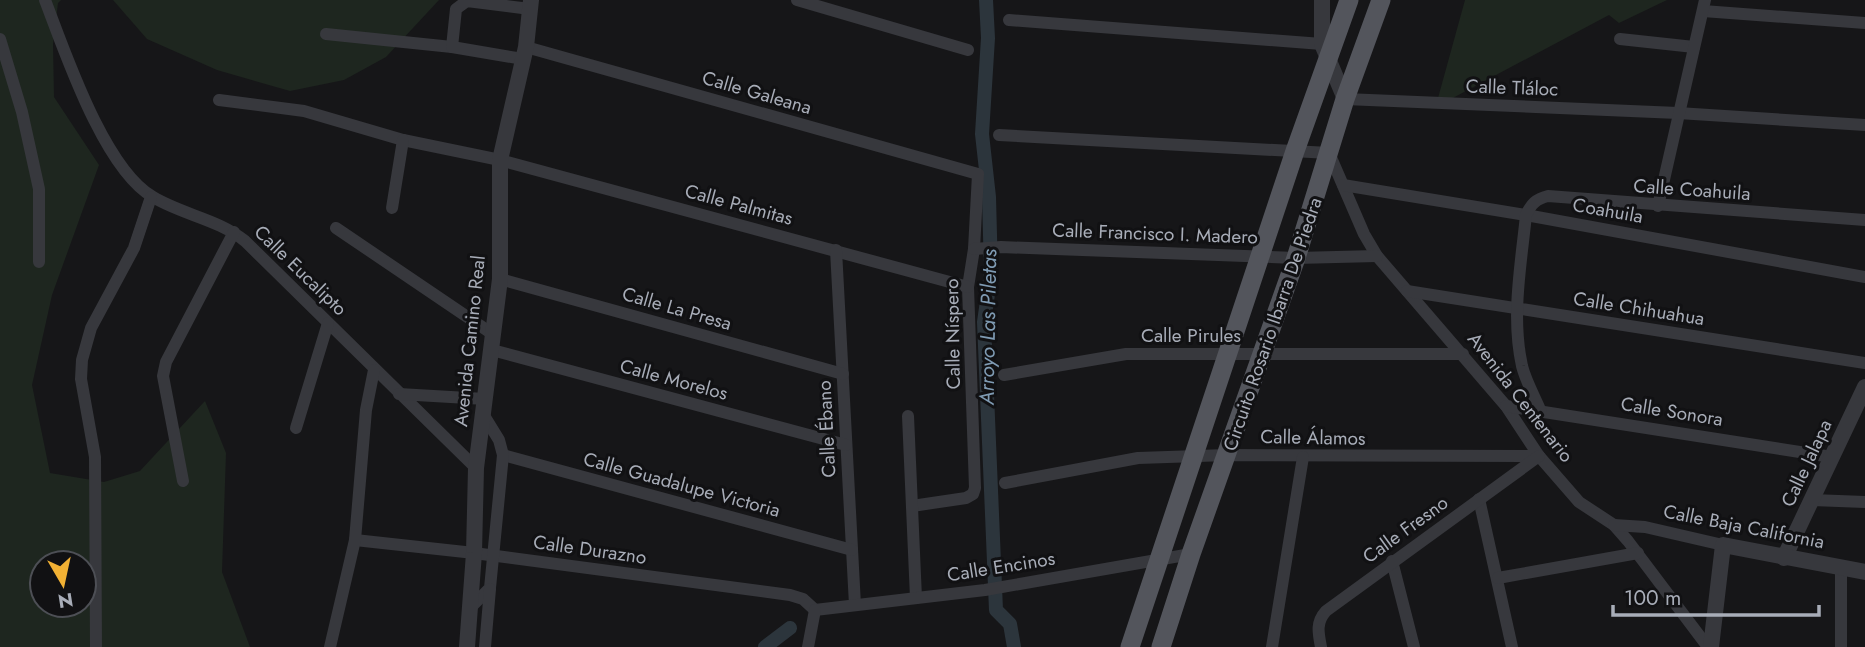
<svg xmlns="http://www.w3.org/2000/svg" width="1865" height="647" font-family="Jost,sans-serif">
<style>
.green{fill:#1e261f;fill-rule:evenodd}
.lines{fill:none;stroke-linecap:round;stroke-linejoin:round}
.canal{stroke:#2c353c;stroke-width:14}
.minor{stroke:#37383d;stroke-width:12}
.tertiary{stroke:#37383d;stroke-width:16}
.primary{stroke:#53555c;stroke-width:19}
.labels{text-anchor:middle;stroke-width:6;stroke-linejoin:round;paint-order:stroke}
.street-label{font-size:19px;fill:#a8adb8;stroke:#111113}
.water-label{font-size:21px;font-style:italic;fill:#7f9bb3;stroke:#111113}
</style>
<rect width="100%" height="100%" fill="#161618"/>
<g class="green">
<path d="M 0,0 L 61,0 L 58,3 L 53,44 L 54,97 L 99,165 L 52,295 L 32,385 L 50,473 L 104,482 L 140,471 L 205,401 L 226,453 L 222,572 L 250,647 L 0,647 ZM 42,563 L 84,563 L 84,605 L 42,605 Z"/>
<polygon points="113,0 439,0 386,57 344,80 290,91 217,70 147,39"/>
<polygon points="1465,0 1667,0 1619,23 1609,15 1449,100 1438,98"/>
</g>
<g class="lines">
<g class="canal">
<polyline points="986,0 988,38 982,134 989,197 991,273 984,322 996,610 1010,624 1014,647"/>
<polyline points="765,647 790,628"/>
</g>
<g class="minor">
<path d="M 45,0 C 65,52 104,169 153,197 C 183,215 218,219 245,241 L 476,468"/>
<polyline points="797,0 968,50"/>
<polyline points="1703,11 1865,23"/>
<polyline points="1009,20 1322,44"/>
<polyline points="326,34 452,47"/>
<polyline points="0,39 22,112 39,189 39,262"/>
<polyline points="1620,39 1694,47"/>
<polyline points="526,47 978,174 974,249 968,287 975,488 973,494 966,498 912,506"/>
<polyline points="523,59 452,47 456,9 467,1 530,9"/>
<polyline points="1345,99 1678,113 1865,125"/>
<polyline points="219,100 304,111 403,140 500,160 968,287"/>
<polyline points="999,135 1329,153 1364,234 1377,256 1506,406 1539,456 1579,502 1614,525 1628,541 1708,647"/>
<polyline points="1343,185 1526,215 1865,277"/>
<polyline points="1658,206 1705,0"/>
<polyline points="392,208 403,140"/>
<polyline points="336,228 494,335"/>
<polyline points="974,249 1001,247 1296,258 1377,256"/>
<polyline points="836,250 855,605"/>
<polyline points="500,279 843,374"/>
<polyline points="1407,291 1865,363"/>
<polyline points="492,350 846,445"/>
<polyline points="1004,375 1126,354 1463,354"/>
<polyline points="399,394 485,399"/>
<polyline points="1506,406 1832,457"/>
<path d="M 1541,412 C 1535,397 1526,382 1522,366 C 1511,316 1521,265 1526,215 C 1531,204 1536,199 1548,196 L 1865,220"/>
<polyline points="908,416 916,598"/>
<polyline points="296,428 328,323"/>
<polyline points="503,455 852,550"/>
<polyline points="183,481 163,376 166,362 234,232"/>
<polyline points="1005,483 1138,458 1227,455 1539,456"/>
<polyline points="1479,499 1512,647"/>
<polyline points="1812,500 1865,502"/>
<polyline points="1614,525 1645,527 1723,545"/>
<polyline points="355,540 474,553 790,595 803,599 815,610"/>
<polyline points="1392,561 1414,647"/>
<polyline points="1498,578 1638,553"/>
<polyline points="469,609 490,588 503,455 499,440 483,414"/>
<polyline points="815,610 985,590 1191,554"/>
<polyline points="96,647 95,457 81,379 82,360 91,328 134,248 151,197"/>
<polyline points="330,647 355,540 366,410 374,370"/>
<polyline points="485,647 490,589"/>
<polyline points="808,647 815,610"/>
<polyline points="1272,647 1303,457"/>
<path d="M 1321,647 C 1318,632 1316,622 1326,611 L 1539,456"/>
<polyline points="1841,647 1841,567"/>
</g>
<g class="tertiary">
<polyline points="1322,0 1322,44 1345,99"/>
<polyline points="1784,558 1865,387"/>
<polyline points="467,647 474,553 476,468 500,279 500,160 526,47 531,0"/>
<polyline points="1711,647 1723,545 1865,572"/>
</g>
<g class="primary">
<polyline points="1130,647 1295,151 1349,0"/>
<polyline points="1161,647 1191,554 1296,258 1345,99 1381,0"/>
</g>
</g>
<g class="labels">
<g class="street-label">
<text transform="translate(1512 87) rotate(2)" y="7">Calle Tláloc</text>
<text transform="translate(757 92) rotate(16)" y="7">Calle Galeana</text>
<text transform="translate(1692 189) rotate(4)" y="7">Calle Coahuila</text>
<text transform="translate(739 204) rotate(15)" y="7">Calle Palmitas</text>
<text transform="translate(1608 210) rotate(10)" y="7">Coahuila</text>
<text transform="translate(1155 233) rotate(2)" y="7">Calle Francisco I. Madero</text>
<text transform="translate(301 270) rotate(44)" y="7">Calle Eucalipto</text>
<text transform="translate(677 308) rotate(16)" y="7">Calle La Presa</text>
<text transform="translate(1639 308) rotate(9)" y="7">Calle Chihuahua</text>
<text transform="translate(1272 324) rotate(-71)" y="7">Circuito Rosario Ibarra De Piedra</text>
<text transform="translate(952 334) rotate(-91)" y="7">Calle Níspero</text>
<text x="1191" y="342">Calle Pirules</text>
<text transform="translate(469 341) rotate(-84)" y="7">Avenida Camino Real</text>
<text transform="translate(674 379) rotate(15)" y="7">Calle Morelos</text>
<text transform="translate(1521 397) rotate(52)" y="7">Avenida Centenario</text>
<text transform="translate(1672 411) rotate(9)" y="7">Calle Sonora</text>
<text transform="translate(826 429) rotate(-93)" y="7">Calle Ébano</text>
<text transform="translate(1313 437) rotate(1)" y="7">Calle Álamos</text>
<text transform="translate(1806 463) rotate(-65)" y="7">Calle Jalapa</text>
<text transform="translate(682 484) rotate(15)" y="7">Calle Guadalupe Victoria</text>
<text transform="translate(1744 526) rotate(11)" y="7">Calle Baja California</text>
<text transform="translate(1405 529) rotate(-36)" y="7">Calle Fresno</text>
<text transform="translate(590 549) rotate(8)" y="7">Calle Durazno</text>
<text transform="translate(1001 566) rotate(-9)" y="7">Calle Encinos</text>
</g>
<g class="water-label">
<text transform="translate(988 327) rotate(-89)" y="7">Arroyo Las Piletas</text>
</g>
</g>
<g transform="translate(63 584) rotate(171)"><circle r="33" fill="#111113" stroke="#4d4f55" stroke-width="2"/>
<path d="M0-5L12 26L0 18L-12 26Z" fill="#f2b134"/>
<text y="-10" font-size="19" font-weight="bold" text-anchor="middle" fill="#a8adb8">N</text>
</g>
<path d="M1613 605v10h206v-10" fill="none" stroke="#a8adb8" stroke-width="3.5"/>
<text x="1624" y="605" font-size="21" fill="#a8adb8" stroke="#111113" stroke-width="5" paint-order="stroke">100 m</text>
</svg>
